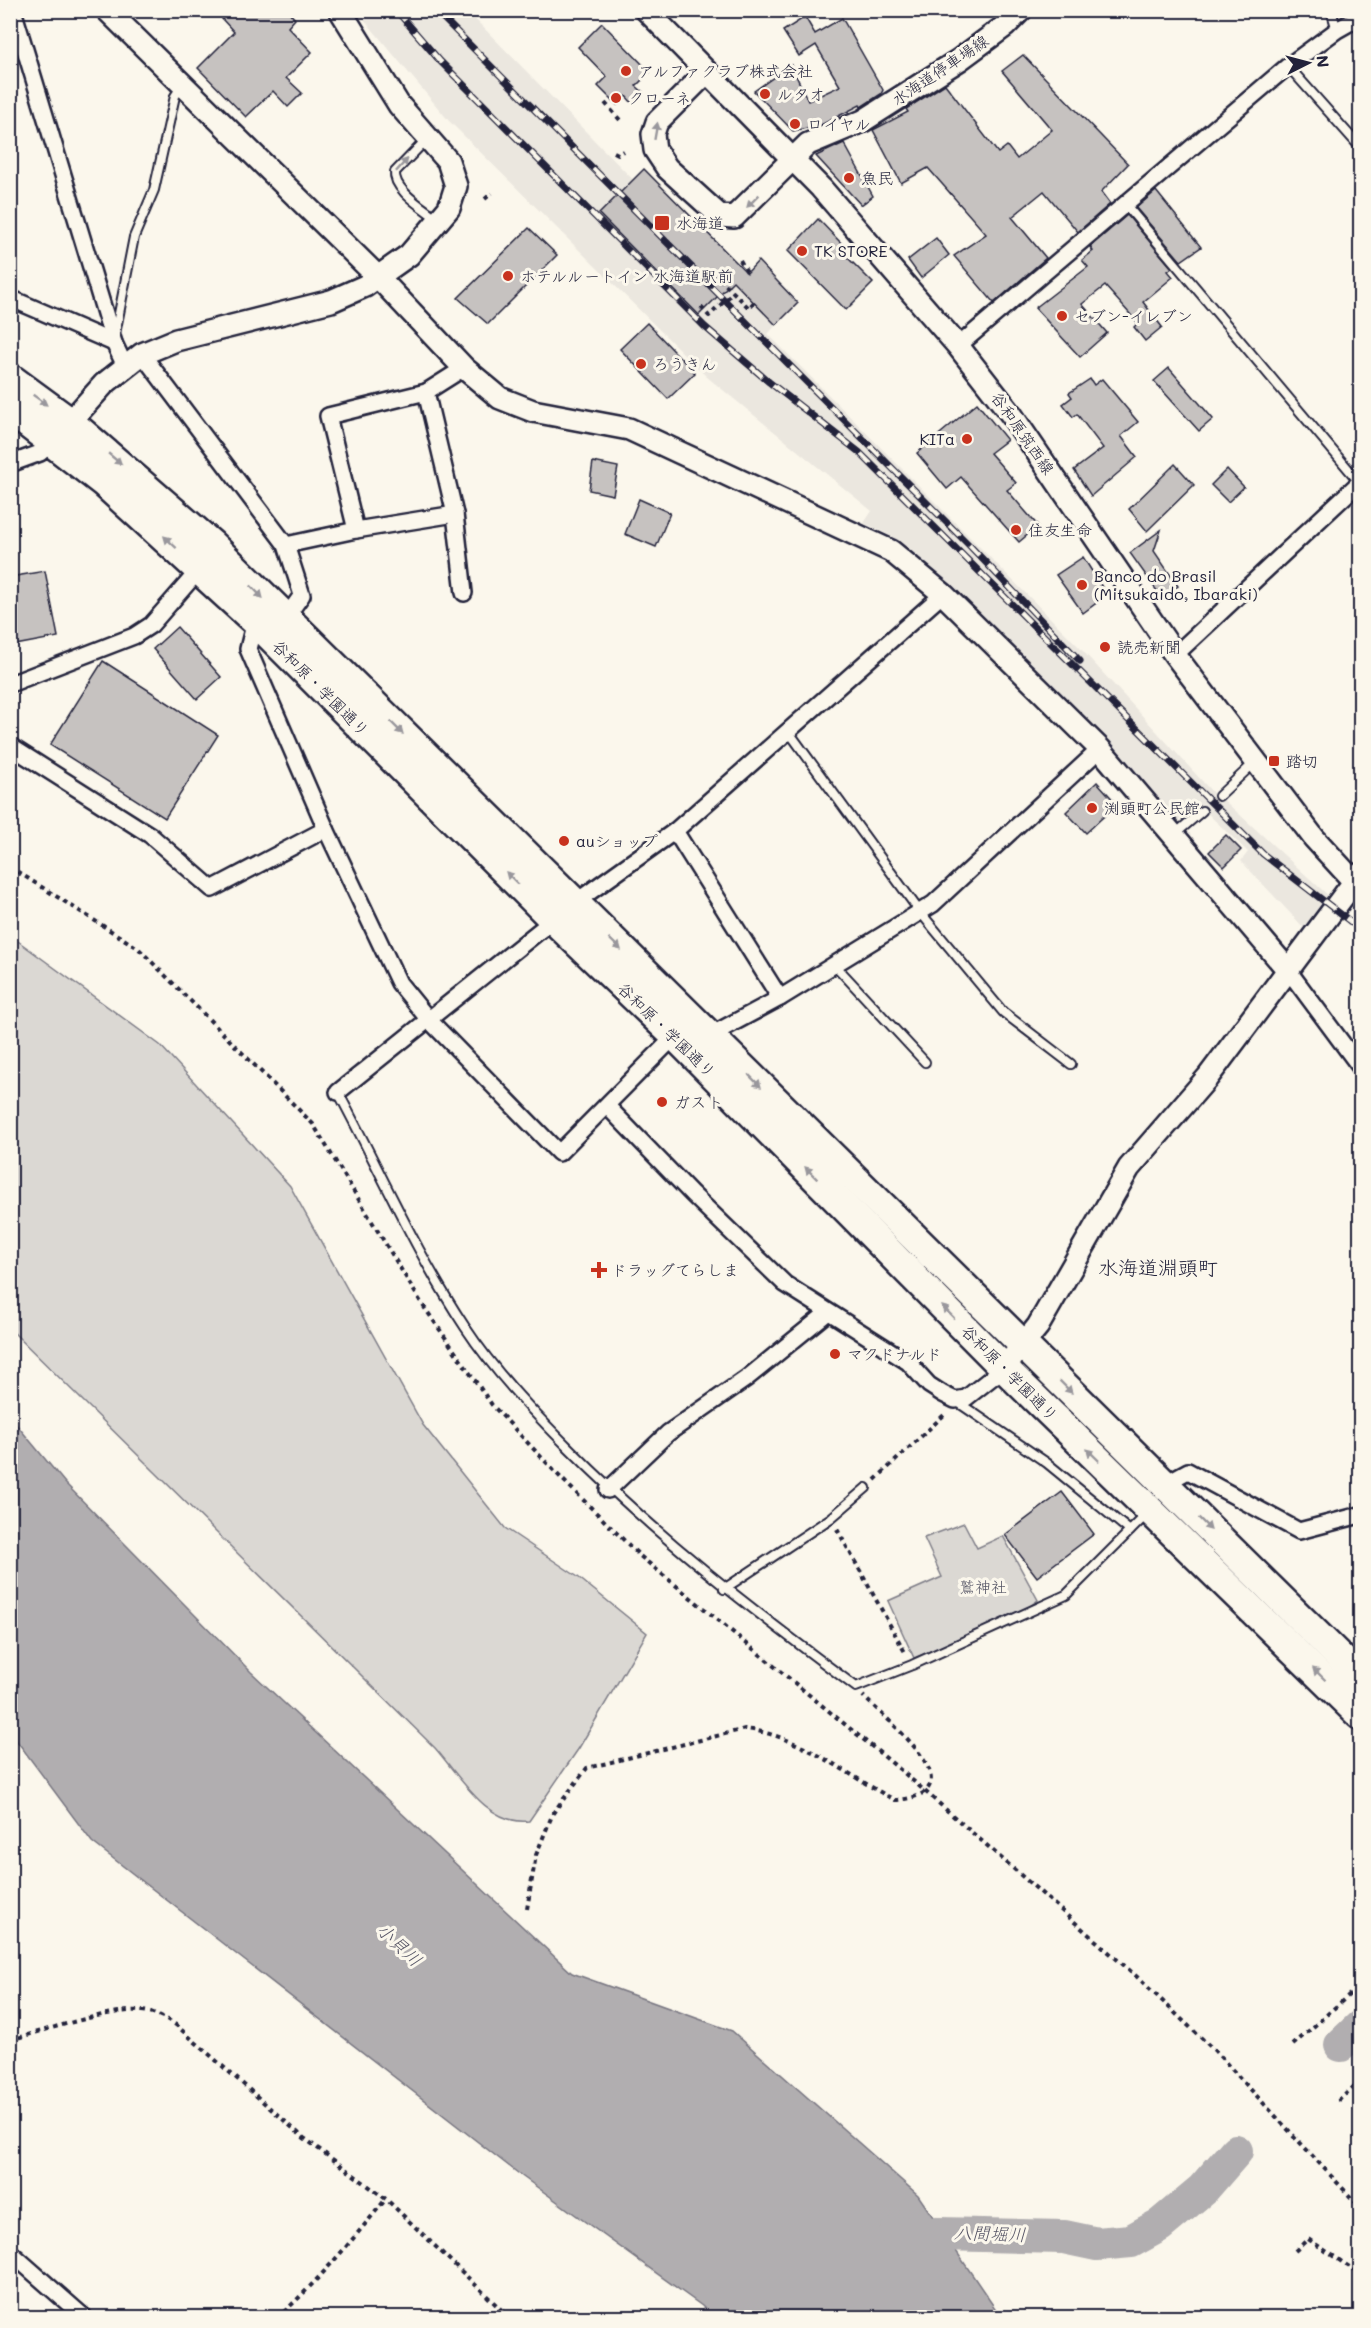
<svg xmlns="http://www.w3.org/2000/svg" width="1371" height="2328" font-family="Mali,'Klee One',sans-serif">
<style>
.built{fill:#ebe7df}
.green{fill:#dbd8d3;stroke:#7e7d87;stroke-width:1.5}
.water{fill:#b1aeb0;stroke:#787681;stroke-width:1.5}
.lines{fill:none;stroke-linecap:round;stroke-linejoin:round}
.river{stroke:#b1aeb0;stroke-width:34}
.building{fill:#c6c2c0;stroke:#22223b;stroke-width:1.5}
.lane-casing{stroke:#22223b;stroke-width:12}
.street-casing{stroke:#22223b;stroke-width:20}
.secondary-casing{stroke:#22223b;stroke-width:26}
.highway-casing{stroke:#22223b;stroke-width:33}
.path{stroke:#22223b;stroke-width:4;stroke-dasharray:4.5 4.5;stroke-linecap:butt}
.lane{stroke:#fbf7ec;stroke-width:8}
.street{stroke:#fbf7ec;stroke-width:15}
.secondary{stroke:#fbf7ec;stroke-width:21}
.highway{stroke:#fbf7ec;stroke-width:28}
.rail-casing{stroke:#22223b;stroke-width:7}
.rail{stroke:#fbf7ec;stroke-width:4.5;stroke-dasharray:14;stroke-linecap:butt}
.oneway{fill:#99979c}
.poi-dot{fill:#c8321e;stroke:#fbf7ec;stroke-width:2}
.labels{text-anchor:middle;stroke-width:6;stroke-linejoin:round;paint-order:stroke}
.street-label{font-size:16px;fill:#22223b;stroke:#fbf7ec}
.poi-label{font-size:16px;fill:#22223b;stroke:#fbf7ec;text-anchor:start}
.park-label{font-size:16px;fill:#505061;stroke:#fbf7ec}
.water-label{font-size:18px;font-style:italic;fill:#545364;stroke:#fbf7ec}
.quarter-label{font-size:20px;fill:#22223b;stroke:#fbf7ec}
</style>
<rect width="100%" height="100%" fill="#fbf7ec"/>
<filter id="ink" filterUnits="userSpaceOnUse"><feTurbulence type="fractalNoise" baseFrequency=".0167" numOctaves="2"/><feDisplacementMap in="SourceGraphic" scale="12" xChannelSelector="R" yChannelSelector="G"/><feConvolveMatrix kernelMatrix="1 2 1 2 8 2 1 2 1" color-interpolation-filters="sRGB"/></filter>
<g filter="url(#ink)">
<polygon class="built" points="357,11 445,11 454,20 467,11 776,325 768,334 1081,649 1214,794 1216,793 1331,898 1306,930 1241,861 1248,852 1207,813 1205,814 1198,807 1194,808 1178,821 1097,731 949,587 893,537 864,523 872,511 707,377 449,121"/>
<g class="green">
<path d="M 11,936 L 160,1045 L 290,1186 L 423,1425 L 505,1528 L 578,1577 L 647,1633 L 579,1748 L 529,1821 C 487,1826 459,1775 435,1748 L 11,1330 Z"/>
<polygon points="964,1523 977,1548 1003,1536 1038,1600 1016,1616 914,1658 888,1601 942,1577 924,1538"/>
</g>
<polygon class="water" points="11,1418 65,1483 251,1672 572,1973 732,2031 918,2195 1001,2317 713,2317 702,2306 523,2177 92,1842 11,1733"/>
<g class="lines">
<g class="river">
<polyline points="1341,2045 1360,2027"/>
<polyline points="896,2233 1064,2237 1097,2244 1131,2241 1160,2225 1203,2189 1236,2151"/>
</g>
</g>
<g class="building">
<polygon points="230,10 287,10 295,19 288,27 312,52 286,78 302,93 288,107 273,91 246,117 198,68 234,32 222,19"/>
<polygon points="805,17 815,34 842,18 883,90 881,94 861,107 860,105 821,125 793,131 754,91 791,65 808,101 840,86 816,45 799,56 783,31"/>
<polygon points="602,23 650,72 636,86 643,92 632,103 626,96 617,105 598,86 607,77 578,47"/>
<polygon points="1023,55 1128,164 1101,192 1110,204 1078,232 1044,191 1012,217 1046,258 994,303 954,256 986,234 928,168 901,183 873,130 908,112 906,109 945,84 998,153 1007,146 1017,159 1052,130 1002,71"/>
<polygon points="844,143 873,196 861,205 816,156"/>
<polygon points="644,169 747,273 758,261 798,303 776,325 733,281 699,315 599,214"/>
<polygon points="1156,191 1201,247 1181,261 1136,208"/>
<polygon points="1127,215 1172,268 1168,271 1173,277 1143,302 1162,327 1145,341 1134,327 1138,323 1105,286 1082,304 1107,333 1080,357 1035,308 1088,267 1082,260 1093,251 1090,247"/>
<polygon points="818,219 843,245 839,249 873,283 846,310 788,251"/>
<polygon points="529,228 557,255 488,324 458,298"/>
<polygon points="936,238 949,255 921,278 908,260"/>
<polygon points="647,323 695,373 668,399 620,349"/>
<polygon points="1169,368 1213,419 1199,431 1154,381"/>
<polygon points="1090,379 1094,385 1102,379 1138,422 1121,436 1137,457 1091,496 1074,470 1103,448 1077,414 1073,417 1063,404 1072,397 1069,393"/>
<polygon points="977,403 1007,440 990,453 1016,483 1007,490 1038,526 1019,542 961,477 947,489 917,453"/>
<polygon points="593,462 618,467 613,495 589,490"/>
<polygon points="1175,464 1194,485 1147,531 1129,509"/>
<polygon points="1227,469 1244,487 1228,502 1211,485"/>
<polygon points="639,499 670,513 656,547 625,534"/>
<polygon points="1161,530 1154,551 1178,586 1162,598 1130,553"/>
<polygon points="1083,557 1107,595 1083,613 1056,575"/>
<polygon points="45,571 58,637 10,646 10,577"/>
<polygon points="177,627 221,677 197,699 153,649"/>
<polygon points="103,661 218,735 165,818 50,745"/>
<polygon points="1097,782 1117,804 1086,833 1066,812"/>
<polygon points="1226,835 1241,850 1224,867 1209,852"/>
<polygon points="1062,1492 1094,1534 1037,1577 1005,1535"/>
</g>
<g class="lines">
<g class="lane-casing">
<g id="lane">
<polyline points="1331,10 1337,30"/>
<polyline points="1288,66 1360,147"/>
<path d="M 427,139 L 395,172 C 393,190 424,208 436,218"/>
<polyline points="1126,205 1360,483"/>
<polyline points="115,334 134,237 154,190 175,96 182,86"/>
<polyline points="789,732 920,912 1003,1012 1071,1064"/>
<polyline points="1219,796 1254,763"/>
<polyline points="1174,835 1202,811"/>
<polyline points="834,964 925,1062"/>
<path d="M 338,1092 C 380,1170 416,1253 465,1327 C 494,1371 531,1410 568,1447 C 658,1538 754,1611 856,1687 L 912,1665 L 1066,1595 L 1147,1514"/>
<polyline points="956,1401 1047,1463 1130,1531"/>
<polyline points="724,1589 831,1518 866,1488"/>
</g>
</g>
<g class="street-casing">
<g id="street">
<polyline points="13,10 114,343 125,366"/>
<polyline points="10,298 114,343"/>
<polyline points="958,346 1288,66 1337,30 1360,17"/>
<polyline points="142,354 286,545 302,595 284,620"/>
<polyline points="426,392 455,514 464,593"/>
<polyline points="10,464 40,453 53,442"/>
<polyline points="356,530 328,416 426,392 464,368"/>
<polyline points="286,545 356,530 455,514"/>
<polyline points="255,621 248,649 326,829 399,983 429,1020 559,1153 675,1036"/>
<polyline points="1175,655 1360,482"/>
<polyline points="10,684 134,636 151,625 199,570"/>
<polyline points="10,746 150,835 212,889 326,829"/>
<polyline points="675,831 780,998"/>
<polyline points="1288,970 1360,1067"/>
<polyline points="709,1036 780,998 933,904 1100,749"/>
<polyline points="338,1092 573,904 675,831 943,594"/>
<polyline points="607,1106 692,1194 785,1284 908,1362 929,1385 943,1394 955,1400 966,1398 1004,1368"/>
<polyline points="1164,1484 1188,1471 1299,1531 1360,1515"/>
<polyline points="608,1490 668,1433 747,1378 827,1313"/>
<polyline points="10,2252 85,2318"/>
</g>
</g>
<g class="secondary-casing">
<g id="secondary">
<polyline points="107,10 379,278 464,368 500,398 533,411 629,429 891,551 943,594 1100,749 1288,970"/>
<polyline points="646,10 821,188 958,346 1011,414 1175,655 1314,838 1360,888"/>
<polyline points="707,72 657,122 653,134 655,150 667,168 720,216 734,217 808,144 863,121 959,60 1005,26 1021,10"/>
<polyline points="61,432 104,384 142,354 176,340 331,301 365,286 409,255 449,208 456,186 448,161 399,105 340,10"/>
<polyline points="1004,1368 1038,1326 1129,1168 1208,1077 1360,874"/>
</g>
</g>
<g class="highway-casing">
<g id="highway">
<polyline points="10,378 70,422 211,544 1360,1677"/>
<polyline points="10,410 104,483 255,621 554,920 675,1036 1004,1368 1360,1715"/>
</g>
</g>
<g class="path">
<polyline points="605,103 620,120"/>
<polyline points="614,152 618,154 623,151"/>
<polyline points="485,199 492,193"/>
<polyline points="740,260 747,272"/>
<polyline points="713,272 749,308 754,302"/>
<polyline points="701,307 709,316 734,292"/>
<polyline points="10,867 138,948 313,1124 422,1304 492,1405 561,1478 640,1556 903,1772 1135,1975 1214,2050 1360,2207"/>
<polyline points="875,1480 945,1414"/>
<polyline points="837,1529 906,1654"/>
<path d="M 527,1909 L 536,1855 L 553,1813 L 587,1768 L 745,1729 C 800,1735 848,1776 895,1800 C 983,1794 884,1718 863,1696"/>
<path d="M 10,2040 C 44,2031 110,2008 142,2011 C 156,2012 165,2018 176,2025 L 304,2138 L 386,2199 L 510,2318"/>
<polyline points="1293,2045 1360,1985"/>
<polyline points="1338,2101 1360,2081"/>
<polyline points="1295,2251 1308,2239 1360,2274"/>
<path d="M 277,2318 C 318,2282 352,2240 386,2199"/>
</g>
<use href="#lane" class="lane"/>
<use href="#street" class="street"/>
<use href="#secondary" class="secondary"/>
<use href="#highway" class="highway"/>
<g class="rail-casing">
<g id="rail">
<polyline points="396,10 440,61 705,327 769,382 859,452 1263,854 1360,929"/>
<polyline points="435,10 969,545 1080,661"/>
</g>
</g>
<use href="#rail" class="rail"/>
</g>
<defs><path id="oneway-solid" d="M-6-.8H1V-3.2L6.5 0L1 3.2V.8H-6Z" transform="scale(1.5)"/></defs>
<g class="oneway">
<use href="#oneway-solid" transform="translate(656 131) rotate(-80)"/>
<use href="#oneway-solid" transform="translate(402 165) rotate(-48)"/>
<use href="#oneway-solid" transform="translate(753 201) rotate(135)"/>
<use href="#oneway-solid" transform="translate(40 400) rotate(36)"/>
<use href="#oneway-solid" transform="translate(115 459) rotate(40)"/>
<use href="#oneway-solid" transform="translate(170 542) rotate(-137)"/>
<use href="#oneway-solid" transform="translate(257 592) rotate(46)"/>
<use href="#oneway-solid" transform="translate(397 728) rotate(45)"/>
<use href="#oneway-solid" transform="translate(512 878) rotate(-135)"/>
<use href="#oneway-solid" transform="translate(615 944) rotate(44)"/>
<use href="#oneway-solid" transform="translate(755 1081) rotate(45)"/>
<use href="#oneway-solid" transform="translate(811 1173) rotate(-135)"/>
<use href="#oneway-solid" transform="translate(948 1312) rotate(-135)"/>
<use href="#oneway-solid" transform="translate(1066 1387) rotate(45)"/>
<use href="#oneway-solid" transform="translate(1093 1455) rotate(-136)"/>
<use href="#oneway-solid" transform="translate(1205 1524) rotate(45)"/>
<use href="#oneway-solid" transform="translate(1319 1674) rotate(-136)"/>
</g>
</g>
<g class="poi-dot">
<circle cx="626" cy="71" r="6"/>
<circle cx="765" cy="94" r="6"/>
<circle cx="616" cy="98" r="6"/>
<circle cx="795" cy="124" r="6"/>
<circle cx="849" cy="178" r="6"/>
<rect x="654" y="215" width="16" height="16" rx="3"/>
<circle cx="802" cy="251" r="6"/>
<circle cx="508" cy="276" r="6"/>
<circle cx="1062" cy="316" r="6"/>
<circle cx="641" cy="364" r="6"/>
<circle cx="967" cy="439" r="6"/>
<circle cx="1016" cy="530" r="6"/>
<circle cx="1082" cy="585" r="6"/>
<circle cx="1105" cy="647" r="6"/>
<rect x="1268" y="755" width="12" height="12" rx="3"/>
<circle cx="1092" cy="808" r="6"/>
<circle cx="564" cy="841" r="6"/>
<circle cx="662" cy="1102" r="6"/>
<path d="M596 1261h6v6h6v6h-6v6h-6v-6h-6v-6h6z"/>
<circle cx="835" cy="1354" r="6"/>
</g>
<g class="labels">
<g class="street-label">
<text transform="translate(940 70) rotate(-34)" y="6">水海道停車場線</text>
<text transform="translate(1023 433) rotate(55)" y="6">谷和原筑西線</text>
<text transform="translate(321 688) rotate(45)" y="6">谷和原・学園通り</text>
<text transform="translate(667 1030) rotate(44)" y="6">谷和原・学園通り</text>
<text transform="translate(1010 1373) rotate(45)" y="6">谷和原・学園通り</text>
</g>
<g class="poi-label">
<text x="638" y="77">アルファクラブ株式会社</text>
<text x="777" y="100">ルタオ</text>
<text x="628" y="104">クローネ</text>
<text x="807" y="130">ロイヤル</text>
<text x="861" y="184">魚民</text>
<text x="676" y="229">水海道</text>
<text x="814" y="257">TK STORE</text>
<text x="520" y="282">ホテルルートイン 水海道駅前</text>
<text x="1074" y="322">セブン-イレブン</text>
<text x="653" y="370">ろうきん</text>
<text x="955" y="445" text-anchor="end">KITa</text>
<text x="1028" y="536">住友生命</text>
<text x="1094" y="582">Banco do Brasil<tspan x="1094" dy="18">(Mitsukaido, Ibaraki)</tspan></text>
<text x="1117" y="653">読売新聞</text>
<text x="1286" y="767">踏切</text>
<text x="1104" y="814">渕頭町公民館</text>
<text x="576" y="847">auショップ</text>
<text x="674" y="1108">ガスト</text>
<text x="611" y="1276">ドラッグてらしま</text>
<text x="847" y="1360">マクドナルド</text>
</g>
<g class="park-label">
<text x="983" y="1593">鷲神社</text>
</g>
<g class="water-label">
<text transform="translate(399 1945) rotate(43)" y="6">小貝川</text>
<text transform="translate(990 2234) rotate(2)" y="6">八間堀川</text>
</g>
<g class="quarter-label">
<text x="1158" y="1275">水海道淵頭町</text>
</g>
</g>
<rect width="1371" height="2328" fill="none" stroke="#fbf7ec" stroke-width="36"/>
<rect x="18" y="18" width="1335" height="2292" fill="none" stroke="#22223b" stroke-width="2" filter="url(#ink)"/>
<g transform="translate(1308 63) rotate(84)" stroke="#fbf7ec" stroke-width="4.5" paint-order="stroke">
<path d="M0-4.5L10 22L0 15L-10 22Z" fill="#22223b"/>
<text y="-9" font-size="16" font-weight="bold" text-anchor="middle" fill="#22223b">N</text>
</g>
</svg>
